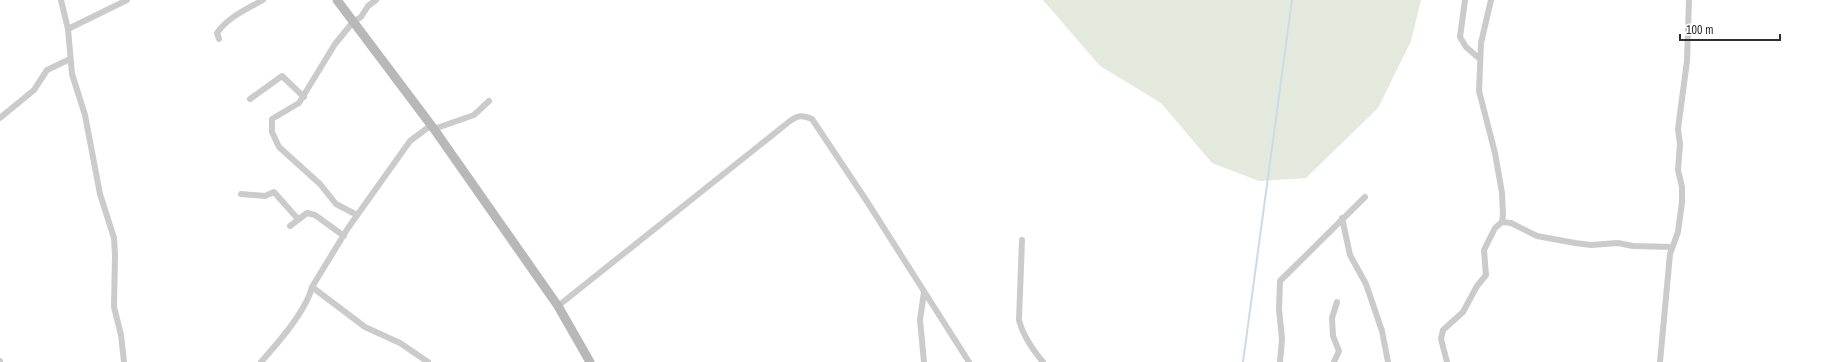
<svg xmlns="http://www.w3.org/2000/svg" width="1824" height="362" font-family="'Archivo Narrow',sans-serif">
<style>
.green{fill:#e3eadd}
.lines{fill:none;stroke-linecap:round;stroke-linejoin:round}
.stream{stroke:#cbdbe8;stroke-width:2}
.street{stroke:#cbcbcb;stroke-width:6}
.secondary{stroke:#b8b8b8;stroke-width:9}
</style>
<rect width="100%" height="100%" fill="#fff"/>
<polygon class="green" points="1043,0 1421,0 1411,41 1378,108 1306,178 1259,181 1212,163 1161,103 1100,66"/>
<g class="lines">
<polyline class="stream" points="1243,362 1292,0"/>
<g class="street">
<polyline points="61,0 68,29 72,74 85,115 100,194 114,238 115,255 114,307 121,335 124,362"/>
<polyline points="1465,0 1460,37 1466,47 1480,59"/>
<polyline points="68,29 127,0"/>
<path d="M 219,39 L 217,33 C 228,17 247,9 263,0"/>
<polyline points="250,99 282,76 304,97"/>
<polyline points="0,118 34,90 47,70 70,59"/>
<polyline points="434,129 474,115 489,101"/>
<polyline points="241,194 265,196 274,192 298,219"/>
<polyline points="357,215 336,204 320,184 279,147 272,132 272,119 299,103 335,44 353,22 361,17 368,6 376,0"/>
<polyline points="1342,218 1350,255 1366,284 1382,331 1388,362"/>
<polyline points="1502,222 1511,223 1537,236 1575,243 1591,245 1618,243 1633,246 1672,247"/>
<polyline points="290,226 307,213 315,215 344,236"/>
<path d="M 1022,240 L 1019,320 C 1023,336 1032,349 1043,362"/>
<polyline points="312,287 365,327 400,343 428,362"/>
<path d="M 558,306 L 790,121 C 798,115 803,115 812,119 L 866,200 L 969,362"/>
<polyline points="0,361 0,362"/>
<path d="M 261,362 C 278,343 306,311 312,287 L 348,228 L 410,141 L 430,126"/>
<polyline points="924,362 920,320 924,292"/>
<polyline points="1280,362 1282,339 1279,309 1280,281 1365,197"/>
<polyline points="1334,362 1339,351 1333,336 1332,318 1337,302"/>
<polyline points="1447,362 1441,339 1443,330 1463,312 1477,286 1486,275 1484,250 1495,228 1502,222 1503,215 1502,193 1495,153 1479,91 1481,43 1491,0"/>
<polyline points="1660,362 1670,254 1678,232 1682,202 1682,187 1678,170 1680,144 1678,129 1687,61 1689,0"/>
</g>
<polyline class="secondary" points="337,0 434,129 558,306 590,362"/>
</g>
<path d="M1680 34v6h100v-6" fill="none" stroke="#2e2e2e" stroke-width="2"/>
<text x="1686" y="34" font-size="12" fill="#2e2e2e" stroke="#ffffff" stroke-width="3" paint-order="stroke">100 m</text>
</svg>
